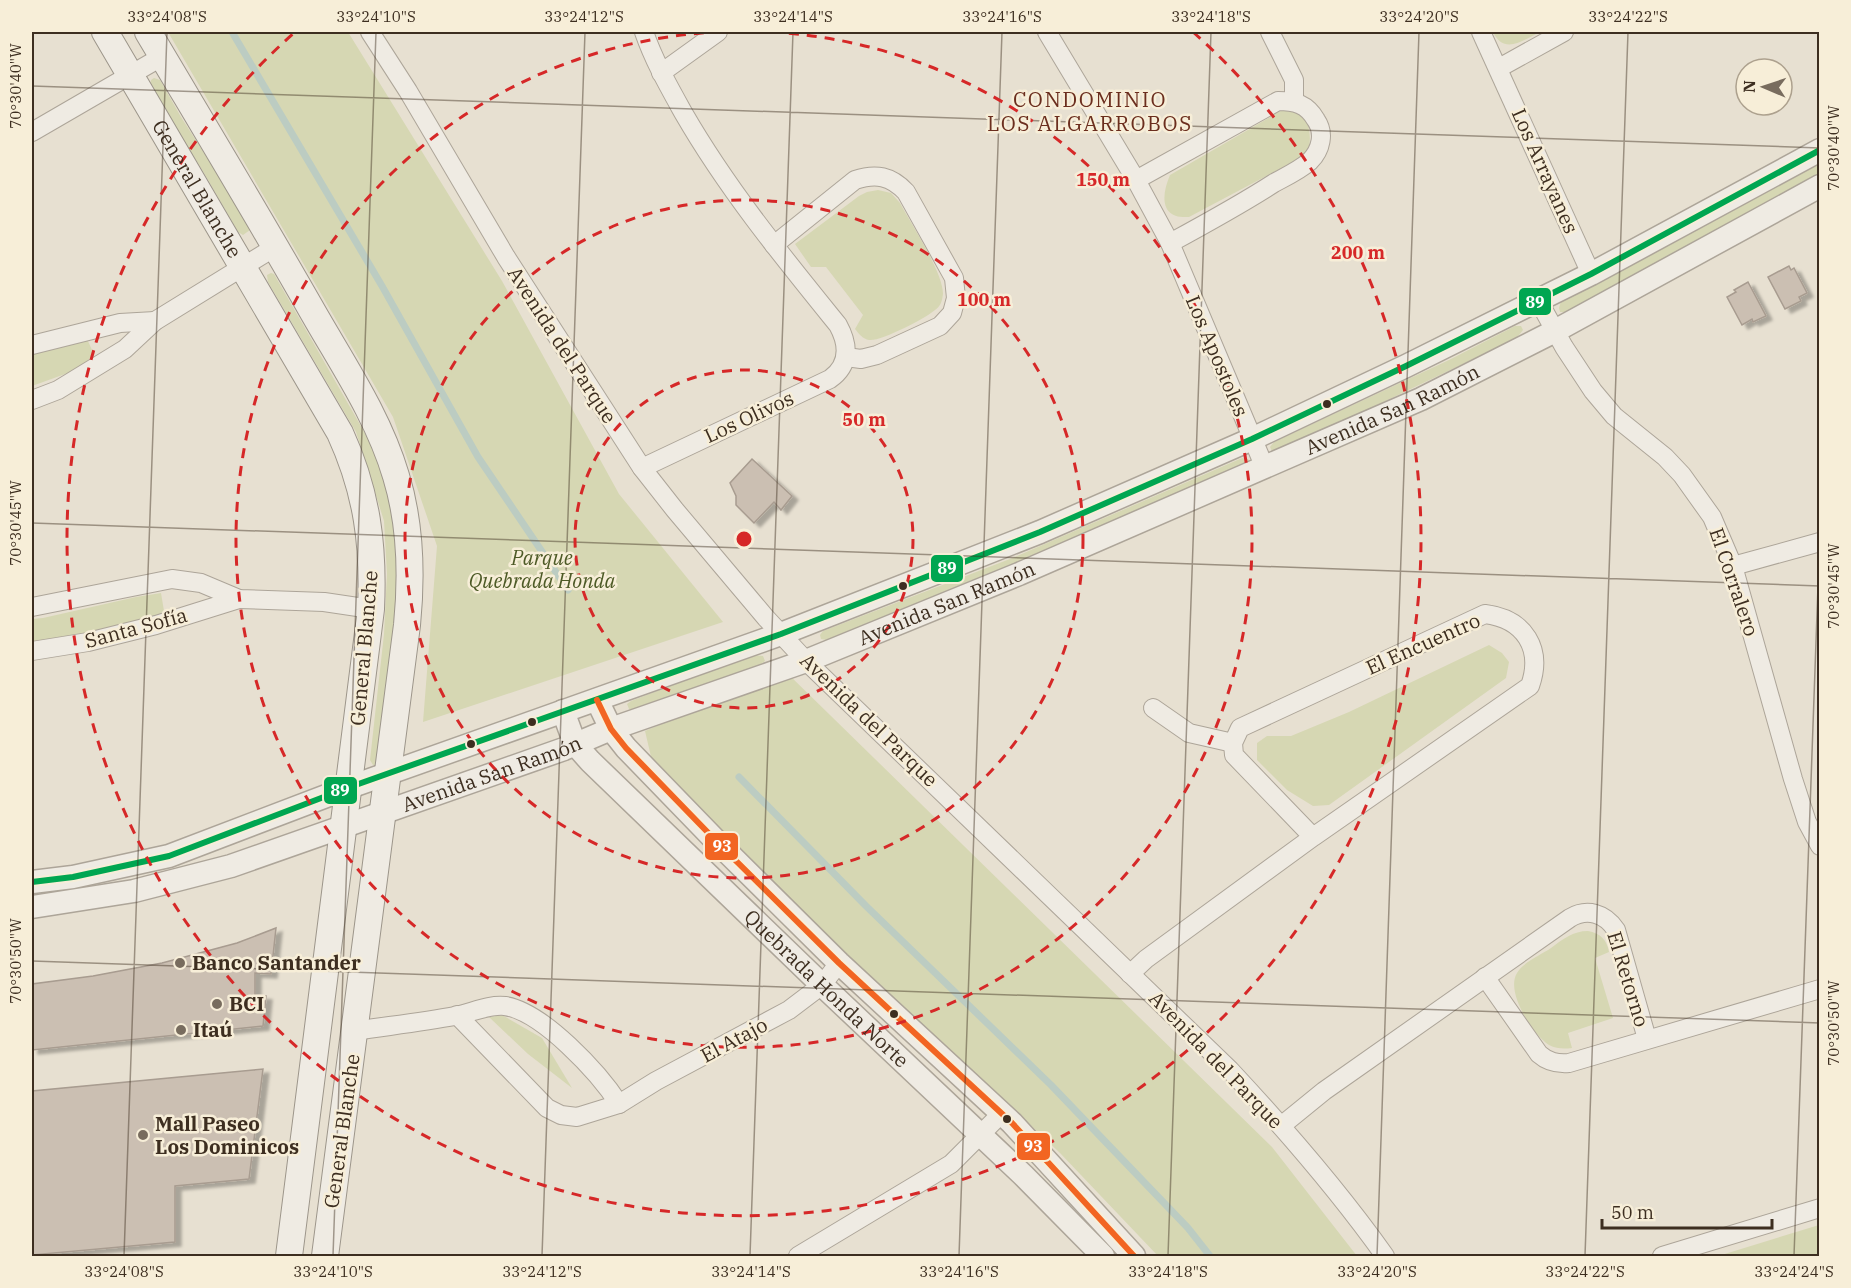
<svg xmlns="http://www.w3.org/2000/svg" width="1851" height="1288" font-family="'IBM Plex Serif',serif">
<style>
.green{fill:#d6d7b3}
.lines{fill:none;stroke-linecap:round;stroke-linejoin:round}
.stream{stroke:#bcccc2;stroke-width:7}
.building{fill:#cbbfb2;stroke:#a89c90;stroke-width:1.5;filter:url(#shadow)}
.minor-casing{stroke:#ada599;stroke-width:20}
.tertiary-casing{stroke:#ada599;stroke-width:25}
.secondary-casing{stroke:#9c958a;stroke-width:28}
.minor{stroke:#efebe3;stroke-width:18}
.tertiary{stroke:#efebe3;stroke-width:22}
.secondary{stroke:#efebe3;stroke-width:26}
.bus-1-casing{stroke:#f7eed8;stroke-width:10}
.bus-2-casing{stroke:#f7eed8;stroke-width:10}
.bus-1{stroke:#00a651;stroke-width:6}
.bus-2{stroke:#f26522;stroke-width:6}
.ticks{fill:none;stroke:#3d2e20;stroke-width:1.5;stroke-opacity:0.45}
.ring{fill:none;stroke:#d62828;stroke-width:3;stroke-dasharray:10 8}
.bus-dot{fill:#3d2e20;stroke:#f7eed8;stroke-width:2}
.poi-dot{fill:#786c5e;stroke:#f7eed8;stroke-width:2}
.labels{text-anchor:middle;stroke-width:5;stroke-linejoin:round;paint-order:stroke}
.street-label{font-size:20px;fill:#3d2e20;stroke:#f7eed8}
.park-label{font-size:20px;font-style:italic;fill:#4d5a26;stroke:#f7eed8}
.poi-label{font-size:20px;font-weight:bold;fill:#3d2e20;stroke:#f7eed8;text-anchor:start}
.neighbourhood-label{font-size:21px;letter-spacing:1.5px;fill:#6b2e1e;stroke:#f7eed8}
.centre{fill:#d62828;stroke:#f7eed8;stroke-width:3}
.ring-label{font-size:18px;text-anchor:middle;font-weight:bold;fill:#d62828;stroke:#f7eed8;stroke-width:5;stroke-linejoin:round;paint-order:stroke}
.line-badge{stroke:#f7eed8;stroke-width:2}
.badge-label{font-size:16px;text-anchor:middle;font-weight:bold;fill:#fff}
.neatline{fill:none;stroke:#3d2e20;stroke-width:2}
.ticks-label{font-size:15px;text-anchor:middle;fill:#3d2e20}
</style>
<defs>
<filter id="shadow"><feDropShadow dx="6" dy="4" stdDeviation="1.5" flood-color="#0004"/></filter>
</defs>
<rect width="100%" height="100%" fill="#e7e0d1"/>
<g class="green">
<polygon points="168,32 348,32 502,281 619,494 723,622 423,722 437,546 393,417"/>
<path d="M 1493,32 L 1540,32 C 1522,41 1504,55 1493,32 Z"/>
<polygon points="154,78 160,80 181,117 248,222 250,230 243,235 238,232 204,173 150,86 151,80"/>
<path d="M 1284,109 C 1288,110 1294,111 1298,113 C 1312,120 1311,141 1308,154 L 1189,217 C 1160,219 1161,196 1170,175 Z"/>
<polygon points="1819,164 1819,178 1565,312 1560,312 1559,308 1561,301"/>
<path d="M 878,190 L 891,193 L 900,203 C 911,224 943,272 943,294 C 942,301 941,306 935,310 C 926,318 880,342 869,340 C 863,339 859,334 855,329 L 863,315 L 826,267 L 811,267 L 795,244 L 859,196 L 867,192 Z"/>
<polygon points="271,273 274,274 370,442 387,488 398,538 399,572 395,623 378,766 373,765 370,760 384,634 387,574 384,521 356,432 268,282 267,275"/>
<polygon points="1515,326 1521,326 1523,330 1519,335 1513,340 1277,453 1273,453 1270,447 1274,442 1449,360"/>
<polygon points="86,337 94,354 79,369 32,386 32,354"/>
<polygon points="1242,458 1248,459 1250,462 1200,488 827,640 821,639 820,635 823,631 1015,557"/>
<path d="M 161,593 L 164,611 C 132,634 71,637 32,641 L 32,619 L 43,618 L 136,597 Z"/>
<polygon points="1489,645 1502,653 1509,662 1506,678 1329,805 1313,806 1287,790 1257,760 1257,743 1267,736 1291,736 1349,712"/>
<polygon points="752,655 763,656 765,661 758,667 634,711 629,709 627,704 631,701"/>
<polygon points="786,672 1272,1147 1357,1256 1158,1256 1060,1153 969,1067 863,971 653,765 645,731"/>
<path d="M 1588,931 C 1600,933 1607,940 1609,952 L 1595,958 L 1613,1018 L 1568,1033 L 1572,1048 C 1564,1049 1557,1049 1549,1045 C 1533,1035 1505,992 1517,973 C 1523,962 1541,955 1551,948 C 1563,939 1573,931 1588,931 Z"/>
<polygon points="502,1015 542,1038 572,1088 528,1054 489,1017"/>
<polygon points="1819,1225 1819,1256 1718,1256 1728,1253"/>
</g>
<g class="lines">
<g class="stream">
<polyline points="232,32 382,286 478,457 568,590"/>
<polyline points="739,777 866,906 1051,1085 1188,1228 1210,1256"/>
</g>
</g>
<g class="building">
<polygon points="1789,266 1791,270 1794,268 1807,293 1799,297 1801,301 1785,309 1768,277"/>
<polygon points="1748,282 1766,316 1753,322 1752,319 1742,325 1727,297 1736,292 1734,290"/>
<polygon points="752,459 792,496 781,510 774,502 754,523 736,505 736,496 730,483"/>
<polygon points="276,928 271,974 255,973 255,995 266,996 263,1026 32,1050 32,984 93,976 162,963 237,943"/>
<polygon points="263,1069 249,1179 175,1186 175,1242 32,1255 32,1091"/>
</g>
<g class="lines">
<g class="minor-casing">
<g id="minor">
<path d="M 370,32 L 408,91 L 506,257 L 642,468 L 675,510 L 766,618 L 806,661 L 1230,1070 C 1285,1129 1338,1190 1385,1256"/>
<polyline points="1047,32 1136,180 1170,243 1265,468"/>
<polyline points="1270,32 1294,80 1294,101"/>
<polyline points="1481,32 1591,274"/>
<polyline points="1499,68 1564,32"/>
<polyline points="661,73 718,32"/>
<polyline points="32,132 163,56"/>
<path d="M 1136,180 L 1278,101 C 1295,101 1307,104 1316,120 C 1325,133 1321,150 1310,161 C 1300,170 1285,177 1274,183 C 1240,205 1205,224 1170,243"/>
<path d="M 774,245 L 855,180 C 876,173 891,176 906,192 L 954,278 L 956,298 L 952,313 L 940,326 L 877,355 L 861,359 L 846,357"/>
<polyline points="1538,300 1564,347 1593,391 1614,416 1665,457 1682,475 1712,517 1733,566 1793,779 1807,822 1820,846"/>
<polyline points="32,345 120,323 155,321"/>
<polyline points="32,400 58,390 125,349 155,321 275,247"/>
<path d="M 642,468 L 830,379 C 850,365 849,345 838,325 C 783,257 728,190 684,114 C 669,87 654,61 644,32"/>
<polyline points="1733,566 1820,542"/>
<polyline points="32,607 172,579 201,583 239,599 324,602 371,609"/>
<polyline points="32,651 88,642 156,625 239,599"/>
<polyline points="1153,708 1189,733 1233,743"/>
<path d="M 1130,974 L 1146,959 L 1313,837 L 1530,686 C 1543,649 1525,619 1485,614 L 1240,728 L 1233,743 L 1234,755 L 1313,837"/>
<path d="M 1485,977 L 1539,1054 C 1548,1062 1557,1064 1569,1063 L 1820,989"/>
<polyline points="457,1015 547,1108 561,1115 577,1117 619,1104 656,1081 789,1010 822,985 839,963"/>
<path d="M 355,1031 C 388,1026 422,1022 455,1016 C 471,1013 489,1004 505,1006 C 543,1012 599,1073 619,1104"/>
<path d="M 1281,1126 L 1324,1091 L 1570,918 C 1587,908 1605,913 1616,930 L 1647,1039"/>
<polyline points="798,1256 951,1164 1001,1114"/>
<polyline points="1662,1256 1820,1208"/>
</g>
</g>
<g class="tertiary-casing">
<g id="tertiary">
<polyline points="597,700 611,729 626,748 720,845 839,963 1012,1123 1134,1256"/>
<path id="s1" d="M 563,711 L 575,744 L 590,761 L 822,985 L 1023,1175 L 1103,1256"/>
<polyline points="32,882 73,877 169,856 350,787 781,634 1040,532 1252,439 1406,366 1591,274 1820,150"/>
<path id="s2" d="M 32,907 L 134,891 L 231,866 L 564,749 L 611,729 L 806,661 L 1019,574 L 1421,399 L 1555,331 L 1820,186"/>
</g>
</g>
<g class="secondary-casing">
<g id="secondary">
<path id="s3" d="M 105,32 L 340,433 C 367,492 374,545 371,609 L 289,1256"/>
<path d="M 148,32 C 202,123 257,214 310,307 C 341,362 378,415 396,476 C 411,525 412,575 407,625 L 325,1256"/>
</g>
</g>
<use href="#minor" class="minor"/>
<use href="#tertiary" class="tertiary"/>
<use href="#secondary" class="secondary"/>
<g class="bus-1-casing">
<polyline id="bus-1" points="32,882 73,877 169,856 350,787 781,634 1040,532 1252,439 1406,366 1591,274 1820,150"/>
</g>
<g class="bus-2-casing">
<polyline id="bus-2" points="597,700 611,729 626,748 720,845 839,963 1012,1123 1134,1256"/>
</g>
<use href="#bus-1" class="bus-1"/>
<use href="#bus-2" class="bus-2"/>
</g>
<path class="ticks" d="M 32,86 L 1820,148M 32,523 L 1820,586M 32,961 L 1820,1023M 124,1256 L 167,32M 333,1256 L 376,32M 542,1256 L 585,32M 750,1256 L 793,32M 959,1256 L 1002,32M 1168,1256 L 1211,32M 1377,1256 L 1419,32M 1585,1256 L 1628,32M 1794,1256 L 1820,530"/>
<g class="ring">
<circle cx="744" cy="539" r="169"/>
<circle cx="744" cy="539" r="339"/>
<path d="M771 32A508 508 0 1 1 717 32"/>
<path d="M1193 32A677 677 0 1 1 295 32"/>
</g>
<g class="bus-dot">
<circle cx="1327" cy="404" r="5"/>
<circle cx="903" cy="586" r="5"/>
<circle cx="532" cy="722" r="5"/>
<circle cx="471" cy="744" r="5"/>
<circle cx="894" cy="1014" r="5"/>
<circle cx="1007" cy="1119" r="5"/>
</g>
<g class="poi-dot">
<circle cx="180" cy="963" r="6"/>
<circle cx="217" cy="1004" r="6"/>
<circle cx="181" cy="1030" r="6"/>
<circle cx="143" cy="1135" r="6"/>
</g>
<g class="labels">
<g class="street-label">
<text transform="translate(1545 171) rotate(66)" y="7">Los Arrayanes</text>
<text dy="7" stroke="none"><textPath href="#s3" startOffset="182">General Blanche</textPath></text>
<text transform="translate(562 345) rotate(57)" y="7">Avenida del Parque</text>
<text transform="translate(1217 356) rotate(67)" y="7">Los Apostoles</text>
<text dy="7" stroke="none"><textPath href="#s2" startOffset="1452">Avenida San Ramón</textPath></text>
<text transform="translate(749 417) rotate(-25)" y="7">Los Olivos</text>
<text transform="translate(1734 582) rotate(71)" y="7">El Corralero</text>
<text dy="7" stroke="none"><textPath href="#s2" startOffset="966">Avenida San Ramón</textPath></text>
<text transform="translate(136 628) rotate(-15)" y="7">Santa Sofía</text>
<text transform="translate(1423 644) rotate(-24)" y="7">El Encuentro</text>
<text transform="translate(364 648) rotate(-85)" y="7">General Blanche</text>
<text transform="translate(869 720) rotate(44)" y="7">Avenida del Parque</text>
<text dy="7" stroke="none"><textPath href="#s2" startOffset="480">Avenida San Ramón</textPath></text>
<text transform="translate(1628 979) rotate(73)" y="7">El Retorno</text>
<text dy="7" stroke="none"><textPath href="#s1" startOffset="386">Quebrada Honda Norte</textPath></text>
<text transform="translate(734 1040) rotate(-28)" y="7">El Atajo</text>
<text transform="translate(1216 1060) rotate(46)" y="7">Avenida del Parque</text>
<text transform="translate(342 1131) rotate(-82)" y="7">General Blanche</text>
</g>
<g class="park-label">
<text x="542" y="565">Parque<tspan x="542" dy="23">Quebrada Honda</tspan></text>
</g>
<g class="poi-label">
<text x="192" y="970">Banco Santander</text>
<text x="229" y="1011">BCI</text>
<text x="193" y="1037">Itaú</text>
<text x="155" y="1131">Mall Paseo<tspan x="155" dy="23">Los Dominicos</tspan></text>
</g>
<g class="neighbourhood-label">
<text x="1090" y="107">CONDOMINIO<tspan x="1090" dy="24">LOS ALGARROBOS</tspan></text>
</g>
</g>
<circle cx="744" cy="539" r="9" class="centre"/>
<g class="ring-label">
<text x="1103" y="186">150 m</text>
<text x="1358" y="259">200 m</text>
<text x="984" y="306">100 m</text>
<text x="864" y="426">50 m</text>
</g>
<g class="line-badge">
<rect x="1518" y="287" width="34" height="29" rx="6" fill="#00a651"/>
<rect x="930" y="554" width="34" height="29" rx="6" fill="#00a651"/>
<rect x="323" y="776" width="35" height="29" rx="6" fill="#00a651"/>
<rect x="704" y="832" width="35" height="29" rx="6" fill="#f26522"/>
<rect x="1016" y="1132" width="35" height="29" rx="6" fill="#f26522"/>
</g>
<g class="badge-label">
<text x="1535" y="308">89</text>
<text x="947" y="574">89</text>
<text x="340" y="796">89</text>
<text x="722" y="852">93</text>
<text x="1033" y="1152">93</text>
</g>
<rect width="1851" height="1288" fill="none" stroke="#f7eed8" stroke-width="66"/>
<g transform="translate(1764 87) rotate(272)"><circle r="28" fill="#f7eed8" stroke="#ada18e" stroke-width="1.5"/>
<path d="M0-4.5L10 22L0 15L-10 22Z" fill="#786c5e"/>
<text y="-9" font-size="16" font-weight="bold" text-anchor="middle" fill="#3d2e20">N</text>
</g>
<path d="M1602 1219v9h170v-9" fill="none" stroke="#3d2e20" stroke-width="3"/>
<text x="1611" y="1219" font-size="18" fill="#3d2e20" stroke="#f7eed8" stroke-width="4.5" paint-order="stroke">50 m</text>
<rect x="33" y="33" width="1785" height="1222" class="neatline"/>
<g class="ticks-label">
<text x="167" y="22">33°24'08"S</text>
<text x="376" y="22">33°24'10"S</text>
<text x="584" y="22">33°24'12"S</text>
<text x="793" y="22">33°24'14"S</text>
<text x="1002" y="22">33°24'16"S</text>
<text x="1211" y="22">33°24'18"S</text>
<text x="1419" y="22">33°24'20"S</text>
<text x="1628" y="22">33°24'22"S</text>
<text transform="translate(16 86) rotate(-90)" y="5">70°30'40"W</text>
<text transform="translate(1834 148) rotate(-90)" y="5">70°30'40"W</text>
<text transform="translate(16 523) rotate(-90)" y="5">70°30'45"W</text>
<text transform="translate(1834 586) rotate(-90)" y="5">70°30'45"W</text>
<text transform="translate(16 961) rotate(-90)" y="5">70°30'50"W</text>
<text transform="translate(1834 1023) rotate(-90)" y="5">70°30'50"W</text>
<text x="124" y="1277">33°24'08"S</text>
<text x="333" y="1277">33°24'10"S</text>
<text x="542" y="1277">33°24'12"S</text>
<text x="751" y="1277">33°24'14"S</text>
<text x="959" y="1277">33°24'16"S</text>
<text x="1168" y="1277">33°24'18"S</text>
<text x="1377" y="1277">33°24'20"S</text>
<text x="1585" y="1277">33°24'22"S</text>
<text x="1794" y="1277">33°24'24"S</text>
</g>
</svg>
